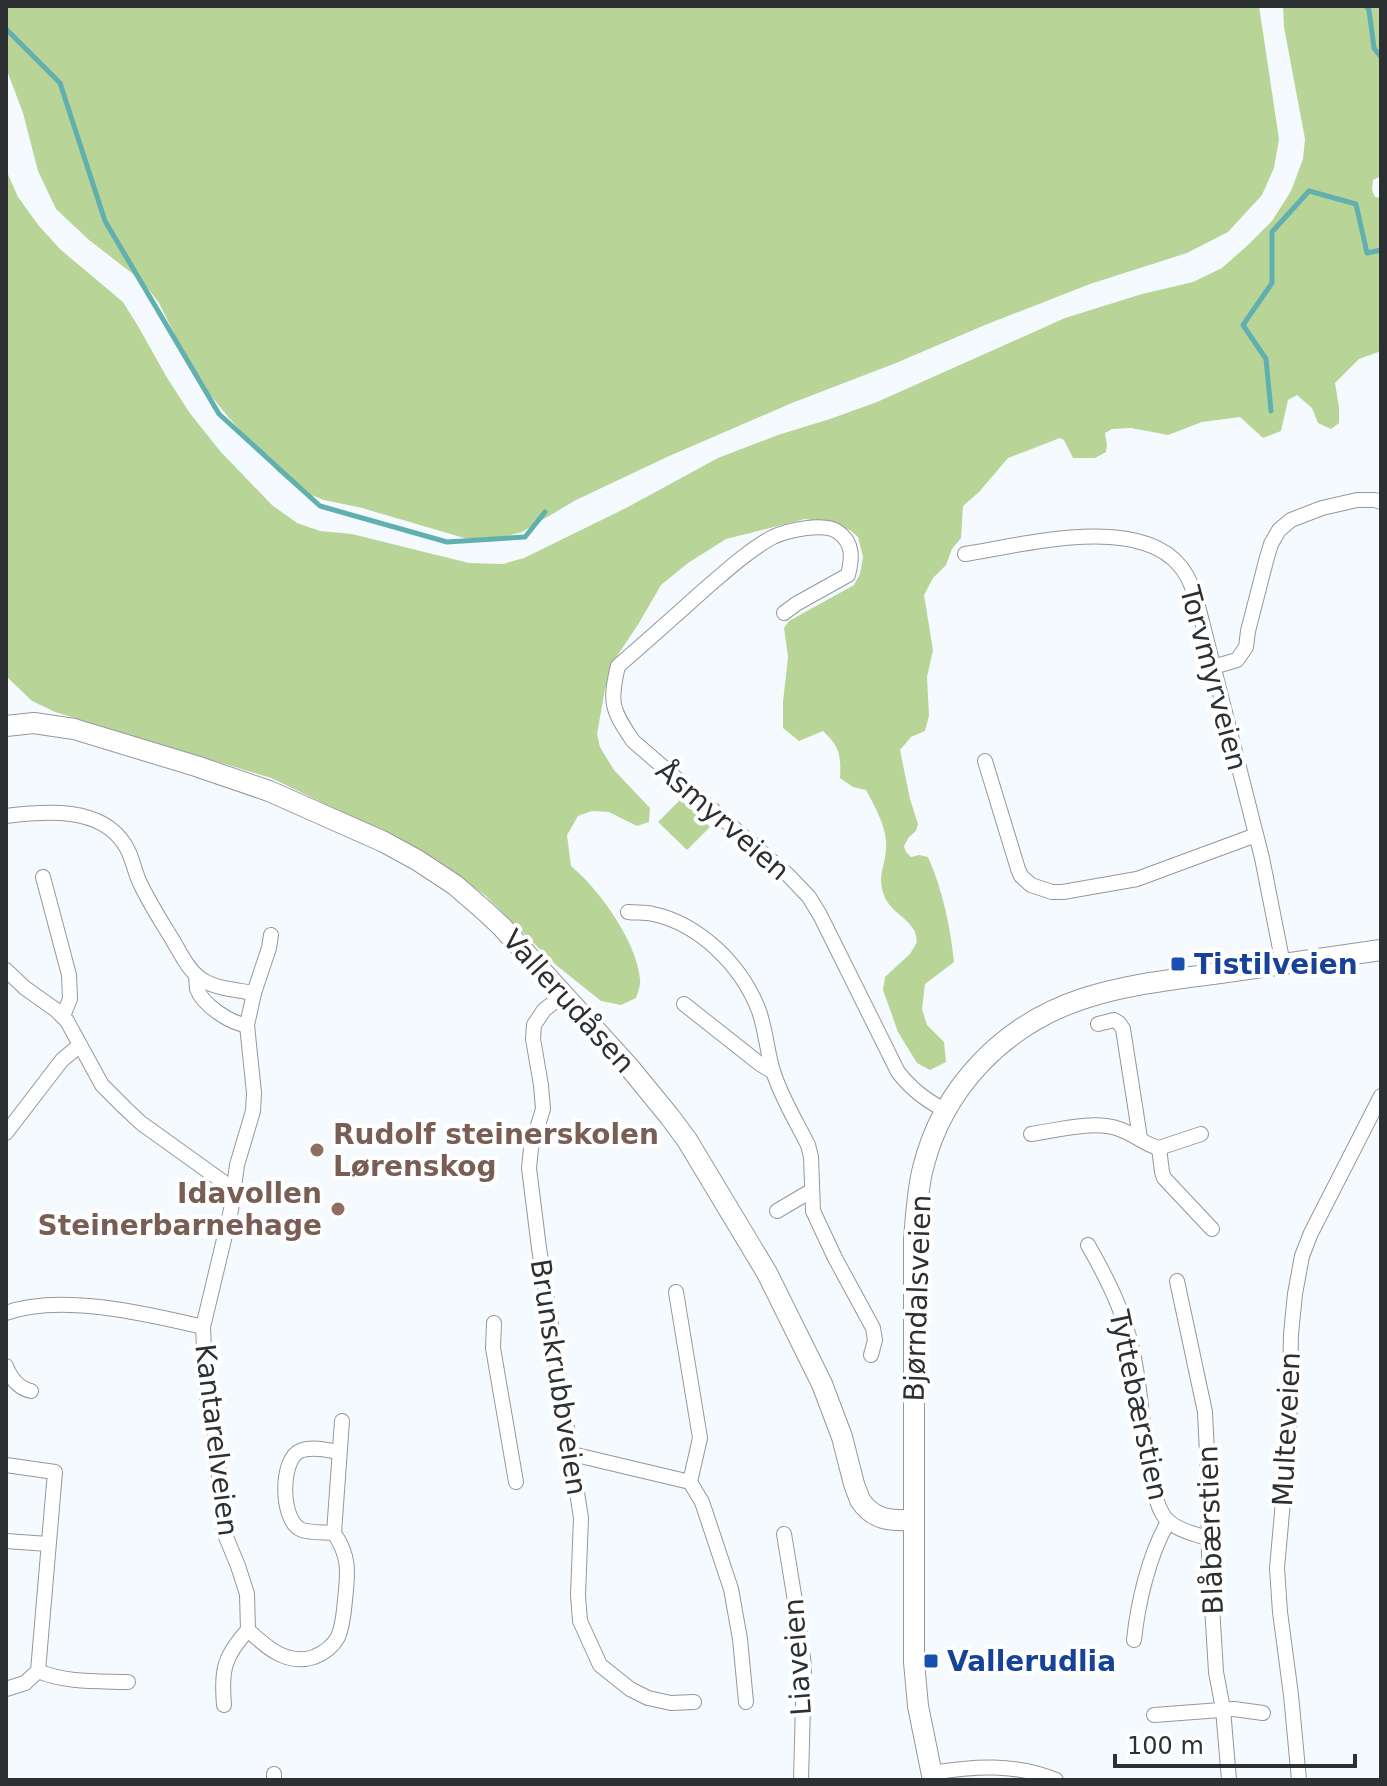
<svg xmlns="http://www.w3.org/2000/svg" width="1387" height="1786" font-family="'DejaVu Sans',sans-serif">
<style>
.green{fill:#b8d597}
.lines{fill:none;stroke-linecap:round;stroke-linejoin:round}
.stream{stroke:#62afb0;stroke-width:5}
.street-casing{stroke:#93989e;stroke-width:16}
.secondary-casing{stroke:#93989e;stroke-width:22}
.street{stroke:#fff;stroke-width:14}
.secondary{stroke:#fff;stroke-width:20}
.transit-dot{fill:#1a4fb4;stroke:#fff;stroke-width:3}
.education-dot{fill:#8d6e63;stroke:#fff;stroke-width:3}
.labels{text-anchor:middle;stroke-width:8;stroke-linejoin:round;paint-order:stroke}
.street-label{font-size:28px;fill:#2d3032;stroke:#fff}
.transit-label{font-size:28px;font-weight:bold;fill:#164399;stroke:#fff;text-anchor:start}
.education-label{font-size:28px;font-weight:bold;fill:#785e54;stroke:#fff;text-anchor:start}
</style>
<rect width="100%" height="100%" fill="#f5faff"/>
<g class="green">
<polygon points="6,6 1259,6 1279,139 1274,168 1262,195 1228,232 1187,253 1090,284 985,325 896,363 792,403 667,457 576,500 522,532 496,539 464,538 362,508 324,500 299,490 277,471 229,418 196,377 159,303 142,281 89,240 56,209 38,171 23,113 6,68"/>
<path d="M 1283,6 L 1381,6 L 1381,176 L 1373,180 L 1372,190 L 1375,197 L 1381,198 L 1381,351 L 1359,359 L 1335,383 L 1339,407 L 1339,423 L 1331,429 L 1318,423 L 1312,408 L 1297,395 L 1288,400 L 1281,431 L 1263,438 L 1240,417 L 1202,422 L 1168,435 L 1131,428 L 1112,429 L 1105,433 L 1107,445 L 1106,452 L 1095,458 L 1073,458 L 1064,440 L 1060,438 L 1008,458 L 979,492 L 963,506 L 961,538 L 952,549 L 946,565 L 933,578 L 924,595 L 933,650 L 927,677 L 929,716 L 925,731 L 911,737 L 900,750 L 910,799 L 918,824 L 916,831 L 909,837 L 904,846 L 906,852 L 911,857 L 919,855 L 928,857 C 943,891 950,925 954,962 L 925,984 L 922,1009 L 927,1025 L 944,1042 L 946,1062 L 930,1070 L 917,1063 L 898,1032 L 883,990 L 885,977 L 910,954 L 917,942 C 916,938 916,933 914,930 C 907,918 891,911 885,898 C 876,876 885,869 886,849 C 888,829 875,807 866,790 L 853,787 L 840,778 C 841,755 840,747 823,731 L 799,741 L 783,728 L 783,702 L 788,657 L 784,628 L 789,621 L 854,585 L 860,574 L 863,557 L 858,537 L 850,530 L 832,524 L 805,519 L 726,539 L 688,563 L 661,585 L 639,623 L 617,656 L 605,689 L 597,734 L 600,747 L 614,770 L 650,808 L 649,822 L 637,826 L 609,812 L 592,811 L 578,816 L 567,835 L 571,866 C 599,889 637,942 640,979 C 641,985 638,992 636,998 L 621,1005 L 601,1001 L 556,965 L 486,896 L 441,863 L 394,837 L 271,778 L 55,712 L 32,701 L 6,676 L 6,170 L 18,197 L 39,226 L 61,250 L 123,302 L 138,326 L 166,376 L 189,412 L 220,451 L 272,505 L 297,523 L 320,531 L 352,534 L 469,563 L 503,564 L 524,558 L 626,508 L 718,458 L 778,435 L 830,419 L 877,402 L 1065,318 L 1142,294 L 1193,282 L 1222,268 L 1249,244 L 1272,221 L 1291,191 L 1303,159 L 1305,139 L 1284,27 Z"/>
<polygon points="681,799 710,827 687,850 658,822"/>
</g>
<g class="lines">
<g class="stream">
<polyline points="1366,6 1369,10 1374,48 1381,57"/>
<polyline points="6,29 60,83 105,221 219,414 320,506 447,542 525,537 545,512"/>
<polyline points="1271,411 1266,359 1243,325 1272,283 1272,232 1309,191 1356,204 1367,253 1381,250"/>
</g>
<g class="street-casing">
<g id="street">
<path d="M 965,554 C 1023,545 1137,514 1180,566 C 1190,578 1194,592 1198,606 L 1262,858 L 1283,964"/>
<path d="M 784,613 L 796,604 L 848,575 C 852,559 854,543 838,532 C 825,522 788,530 773,537 C 750,549 725,572 705,589 C 676,615 647,641 618,666 C 609,703 612,710 633,741 L 788,875 L 809,897 L 820,915 L 898,1072 C 912,1090 926,1100 946,1111"/>
<polyline points="1213,667 1237,660 1246,647 1248,631 1266,561 1271,544 1279,530 1291,520 1322,508 1357,500 1375,500 1381,502"/>
<polyline points="985,761 1018,869 1021,876 1031,885 1052,892 1063,892 1137,879 1256,835"/>
<path d="M 6,816 C 45,811 101,806 125,845 C 133,857 134,872 141,885 C 150,904 161,921 172,939 C 180,952 188,970 201,979 C 216,989 237,990 254,993"/>
<polyline points="43,877 69,975 70,999 63,1016"/>
<path d="M 628,912 C 636,913 645,912 653,914 C 700,924 742,966 759,1011 C 766,1031 767,1052 773,1071 C 781,1097 796,1121 808,1145 L 811,1157 L 813,1211 L 835,1258 L 873,1328 L 875,1340 L 871,1355"/>
<polyline points="6,970 25,988 56,1010 67,1021 102,1085 125,1108 141,1123 233,1189"/>
<path d="M 196,975 C 196,976 197,988 197,989 C 203,1005 231,1024 247,1025"/>
<polyline points="563,995 544,1010 534,1025 533,1039 541,1085 543,1109 531,1148 529,1168 539,1248 581,1518 578,1595 580,1621 600,1665 630,1689 648,1698 671,1703 694,1702"/>
<polyline points="684,1004 760,1064 773,1072"/>
<polyline points="1098,1024 1114,1020 1119,1023 1123,1029 1140,1138"/>
<polyline points="6,1133 62,1060 80,1045"/>
<path d="M 1031,1134 C 1058,1130 1094,1120 1119,1129 C 1133,1133 1145,1145 1159,1148 L 1201,1134"/>
<polyline points="1159,1148 1162,1172 1164,1178 1212,1229"/>
<polyline points="777,1211 811,1191"/>
<path d="M 1088,1245 C 1111,1285 1129,1323 1136,1369 C 1142,1404 1143,1438 1150,1472 C 1153,1486 1155,1501 1162,1513 C 1170,1529 1193,1533 1209,1539"/>
<polyline points="1177,1281 1205,1412 1208,1473 1209,1557 1216,1672 1223,1709 1229,1780"/>
<polyline points="676,1292 700,1438 690,1482"/>
<path d="M 6,1313 C 60,1293 148,1314 203,1327"/>
<polyline points="494,1323 493,1348 516,1482"/>
<path d="M 6,1366 C 11,1379 18,1388 31,1391"/>
<polyline points="572,1454 690,1482 702,1502 731,1589 740,1639 746,1702"/>
<polyline points="6,1465 55,1472 38,1671 25,1683 6,1689"/>
<path d="M 334,1533 C 325,1532 311,1533 302,1530 C 280,1522 280,1459 300,1451 C 311,1446 328,1450 339,1452"/>
<polyline points="784,1534 797,1613 804,1666 801,1780"/>
<polyline points="6,1541 48,1544"/>
<path d="M 248,1630 C 266,1647 287,1666 314,1657 C 324,1653 333,1646 338,1637 C 343,1625 344,1612 345,1600 C 348,1572 350,1557 334,1533 L 342,1421"/>
<path d="M 1134,1640 C 1138,1602 1149,1555 1168,1522"/>
<path d="M 38,1671 C 66,1683 98,1681 128,1682"/>
<path d="M 224,1705 C 221,1670 224,1656 248,1630 L 247,1594 L 238,1566 L 224,1532 L 215,1432 L 206,1393 L 203,1327 L 231,1210 L 237,1165 L 253,1111 L 254,1093 L 247,1025 L 254,993 L 269,948 L 271,935"/>
<polyline points="1154,1715 1234,1709 1263,1713"/>
<path d="M 931,1773 C 974,1766 1015,1763 1056,1780"/>
<polyline points="274,1774 274,1780"/>
<polyline points="1299,1780 1291,1695 1280,1612 1277,1568 1289,1435 1291,1334 1295,1294 1302,1256 1311,1233 1381,1096"/>
</g>
</g>
<g class="secondary-casing">
<g id="secondary">
<path d="M 6,726 L 34,723 L 74,729 L 196,766 L 269,791 L 384,842 L 417,860 L 455,885 L 486,912 L 502,927 L 629,1067 L 670,1117 L 687,1140 L 767,1273 L 822,1384 L 842,1437 L 854,1484 L 860,1500 C 873,1520 890,1521 913,1520"/>
<path d="M 933,1780 L 918,1706 L 914,1662 L 914,1240 C 916,1216 917,1192 923,1168 C 943,1087 1004,1025 1082,999 C 1124,985 1169,980 1213,974 C 1269,966 1325,958 1381,950"/>
</g>
</g>
<use href="#street" class="street"/>
<use href="#secondary" class="secondary"/>
</g>
<g class="transit-dot">
<rect x="1170" y="956" width="16" height="16" rx="4"/>
<rect x="923" y="1653" width="16" height="16" rx="4"/>
</g>
<g class="education-dot">
<circle cx="317" cy="1150" r="8"/>
<circle cx="338" cy="1209" r="8"/>
</g>
<g class="labels">
<g class="street-label">
<text transform="translate(1214 678) rotate(75)" y="10">Torvmyrveien</text>
<text transform="translate(723 820) rotate(41)" y="10">Åsmyrveien</text>
<text transform="translate(569 1001) rotate(48)" y="10">Vallerudåsen</text>
<text transform="translate(917 1298) rotate(-88)" y="10">Bjørndalsveien</text>
<text transform="translate(559 1377) rotate(81)" y="10">Brunskrubbveien</text>
<text transform="translate(1139 1405) rotate(78)" y="10">Tyttebærstien</text>
<text transform="translate(1286 1429) rotate(-87)" y="10">Multeveien</text>
<text transform="translate(217 1440) rotate(83)" y="10">Kantarelveien</text>
<text transform="translate(1210 1530) rotate(-92)" y="10">Blåbærstien</text>
<text transform="translate(797 1657) rotate(-94)" y="10">Liaveien</text>
</g>
<g class="transit-label">
<text x="1194" y="974">Tistilveien</text>
<text x="947" y="1671">Vallerudlia</text>
</g>
<g class="education-label">
<text x="333" y="1144">Rudolf steinerskolen<tspan x="333" dy="32">Lørenskog</tspan></text>
<text x="322" y="1203" text-anchor="end">Idavollen<tspan x="322" dy="32">Steinerbarnehage</tspan></text>
</g>
</g>
<rect width="1387" height="1786" fill="none" stroke="#2d3032" stroke-width="16"/>
<path d="M1115 1754v12h240v-12" fill="none" stroke="#2d3032" stroke-width="4"/>
<text x="1127" y="1754" font-size="24" fill="#2d3032" stroke="#ffffff" stroke-width="6" paint-order="stroke">100 m</text>
</svg>
